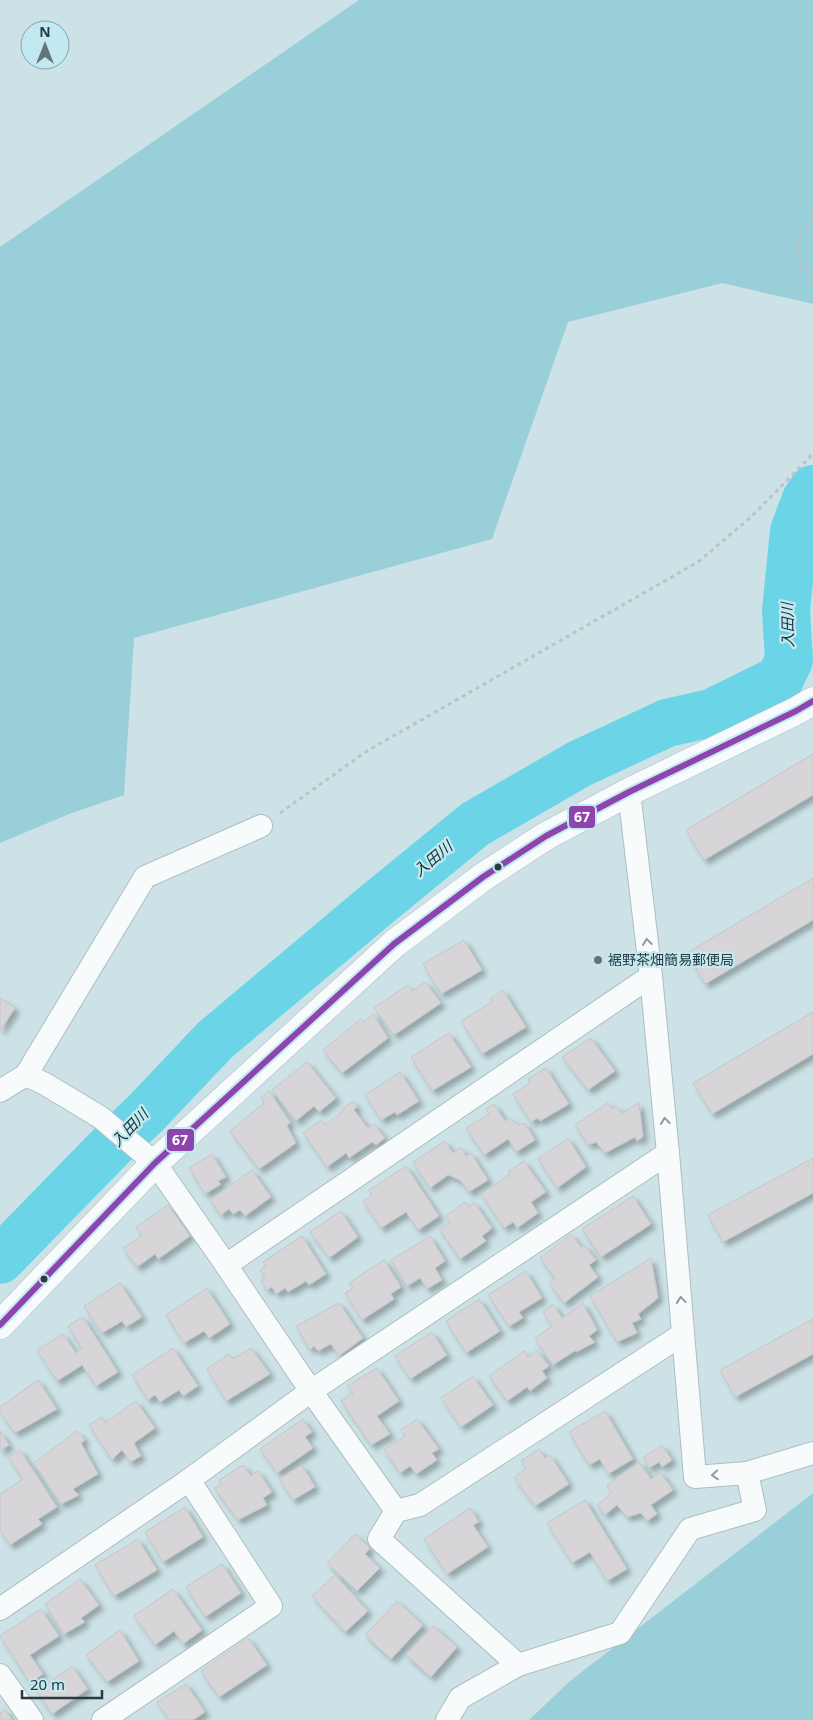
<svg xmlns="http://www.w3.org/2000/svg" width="813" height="1720" font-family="'Noto Sans','Noto Sans JP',sans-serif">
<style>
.green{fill:#98cfd9}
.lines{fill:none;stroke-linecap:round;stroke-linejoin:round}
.river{stroke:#6bd5e7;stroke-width:48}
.building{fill:#d8d5d9;stroke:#c3c6c9;filter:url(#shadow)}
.street-casing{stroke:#aebec1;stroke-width:24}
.secondary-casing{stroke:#aebec1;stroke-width:29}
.path{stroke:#bcc3c5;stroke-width:3;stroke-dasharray:4 4;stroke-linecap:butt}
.street{stroke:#f7fbfb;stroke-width:22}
.secondary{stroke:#f7fbfb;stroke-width:28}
.bus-1-casing{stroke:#c2e9f1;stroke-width:10}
.bus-1{stroke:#8e44ad;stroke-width:6}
.oneway{stroke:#919a9c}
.bus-dot{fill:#2b3a3d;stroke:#c2e9f1;stroke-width:2}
.poi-dot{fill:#637578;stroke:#c2e9f1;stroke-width:2}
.labels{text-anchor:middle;stroke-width:4.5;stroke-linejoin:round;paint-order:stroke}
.poi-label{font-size:14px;fill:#2b3a3d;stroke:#c2e9f1;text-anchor:start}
.water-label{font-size:15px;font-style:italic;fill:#182f34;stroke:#c2e9f1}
.line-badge{stroke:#c2e9f1;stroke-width:2}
.badge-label{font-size:14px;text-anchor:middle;font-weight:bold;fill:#fff}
</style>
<defs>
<filter id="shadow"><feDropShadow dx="4.5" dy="4.5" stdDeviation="2.5" flood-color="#0004"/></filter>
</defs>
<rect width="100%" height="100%" fill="#cce2e6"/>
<g class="green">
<polygon points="359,0 813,0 813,304 722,283 568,322 492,539 134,638 124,795 69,814 0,843 0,247"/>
<polygon points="813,1493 813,1720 529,1720 570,1681"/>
</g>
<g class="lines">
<polyline class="river" points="0,1260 112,1145 145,1114 215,1040 376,905 475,824 579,764 667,723 711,713 780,679 789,660 786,611 794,531 806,499 813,489"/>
</g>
<g class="building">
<polygon points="813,754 813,795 704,860 686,830"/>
<polygon points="813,878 813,920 705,984 687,953"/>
<polygon points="464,940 482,970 441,994 423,964"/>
<polygon points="425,982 441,1003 394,1035 374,1008 408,985 412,991"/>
<polygon points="503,990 526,1027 482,1054 461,1021 492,1002 490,999"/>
<polygon points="0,998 15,1008 0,1031"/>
<polygon points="813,1012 813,1054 712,1114 693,1083"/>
<polygon points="373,1014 388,1038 342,1073 323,1050 361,1019 364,1022"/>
<polygon points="449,1033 471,1067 432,1091 411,1057"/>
<polygon points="591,1038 615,1071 588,1090 562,1057"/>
<polygon points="307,1062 336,1098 319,1112 314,1106 296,1121 272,1090"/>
<polygon points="546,1068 569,1104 540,1121 538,1118 531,1122 513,1094 530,1083 528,1079"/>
<polygon points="400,1072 419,1101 397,1115 395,1112 381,1120 365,1095"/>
<polygon points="269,1091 290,1122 287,1126 296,1143 259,1169 230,1131 264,1103 261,1098"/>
<polygon points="353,1101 357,1107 354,1110 368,1128 374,1124 385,1138 376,1145 372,1142 349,1158 346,1153 327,1167 303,1133 321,1120 325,1125 343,1111 342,1109"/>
<polygon points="608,1103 613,1109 616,1106 622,1113 639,1103 643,1137 637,1141 635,1137 605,1153 596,1142 588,1145 575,1125"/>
<polygon points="494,1104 505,1121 509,1118 518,1125 525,1123 535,1140 516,1152 508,1139 484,1155 466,1128 489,1114 486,1109"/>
<polygon points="568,1138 586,1167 557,1188 538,1159"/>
<polygon points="445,1141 453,1153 461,1147 466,1156 471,1153 488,1180 469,1192 460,1180 448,1175 430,1188 413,1162"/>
<polygon points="212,1154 226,1177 218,1181 221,1184 205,1194 189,1168"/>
<polygon points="813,1158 813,1193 723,1242 708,1215"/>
<polygon points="524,1161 546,1192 531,1202 538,1213 517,1228 513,1222 504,1228 481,1194 510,1174 508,1172"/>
<polygon points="406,1166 439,1216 418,1230 406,1212 381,1228 363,1201 372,1195 369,1190"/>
<polygon points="252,1170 271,1197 245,1216 240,1210 233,1214 229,1209 221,1215 210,1200"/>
<polygon points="633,1196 651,1224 601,1257 582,1229"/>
<polygon points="465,1202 469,1208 474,1202 492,1228 482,1236 486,1241 460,1259 439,1229 450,1222 446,1216"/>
<polygon points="168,1205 190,1236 158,1259 155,1254 137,1267 123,1248 142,1236 136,1227"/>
<polygon points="341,1211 358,1237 329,1258 310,1232"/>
<polygon points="571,1234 581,1247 584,1245 596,1260 589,1265 598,1277 564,1303 549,1283 555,1278 540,1258"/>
<polygon points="302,1236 326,1274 309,1285 306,1281 288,1292 285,1288 276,1294 272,1287 267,1290 261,1281 265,1278 260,1270 266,1266 263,1262"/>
<polygon points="430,1236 445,1261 435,1268 442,1280 427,1289 420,1278 407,1286 391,1260"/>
<polygon points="651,1258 658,1298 638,1314 641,1319 632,1323 637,1333 617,1342 590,1296"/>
<polygon points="384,1260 401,1287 391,1294 394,1299 362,1320 345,1293 353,1288 349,1283"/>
<polygon points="526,1271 542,1298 519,1312 523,1318 509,1326 488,1295"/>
<polygon points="120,1283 142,1317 126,1327 122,1321 102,1333 84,1306"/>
<polygon points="207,1288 230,1324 209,1338 204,1331 184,1343 166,1315"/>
<polygon points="479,1299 500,1331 466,1353 446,1321"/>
<polygon points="339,1303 363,1338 339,1356 331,1344 318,1351 314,1346 310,1350 296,1326"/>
<polygon points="583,1303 597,1330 589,1336 595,1342 576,1352 576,1350 553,1365 535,1338 552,1326 543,1312 553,1304 562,1318"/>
<polygon points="83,1317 118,1372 96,1386 82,1365 57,1381 37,1350 63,1334 76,1353 82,1348 68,1326"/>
<polygon points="813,1319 813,1354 735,1397 720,1370"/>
<polygon points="432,1332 447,1355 410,1379 395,1356"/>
<polygon points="173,1348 198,1386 183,1396 179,1390 160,1402 155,1395 148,1400 132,1375"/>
<polygon points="251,1348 270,1374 226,1401 207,1369 229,1354 233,1359"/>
<polygon points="537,1350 549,1366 542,1371 547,1378 530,1391 527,1387 507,1401 489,1376 524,1351 528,1357"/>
<polygon points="377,1368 399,1401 377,1416 390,1434 371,1445 341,1401 353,1393 347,1386"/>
<polygon points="473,1376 493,1405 461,1427 441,1398"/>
<polygon points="38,1380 57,1409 15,1433 0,1412 0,1407"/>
<polygon points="136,1401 155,1428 134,1443 141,1456 130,1462 122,1450 112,1460 89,1425 102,1417 105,1423"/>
<polygon points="605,1411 633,1459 608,1474 600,1459 589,1465 569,1432"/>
<polygon points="303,1419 312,1432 305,1437 313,1448 277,1473 260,1449"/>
<polygon points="417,1419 439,1449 432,1453 437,1460 416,1474 410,1466 400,1473 384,1450 405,1436 401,1430"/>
<polygon points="0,1431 9,1445 0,1451"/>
<polygon points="77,1431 85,1440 81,1443 98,1474 73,1489 79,1495 61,1504 34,1463"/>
<polygon points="662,1445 672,1460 662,1467 659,1462 649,1468 643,1458"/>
<polygon points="539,1449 545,1458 550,1455 569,1484 535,1506 514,1478 526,1468 521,1461"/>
<polygon points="20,1450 57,1507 38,1519 42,1524 10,1545 0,1530 0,1494 23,1479 8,1457"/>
<polygon points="639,1462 651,1479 660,1472 673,1490 651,1505 657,1514 647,1521 641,1513 627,1517 617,1505 605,1515 597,1505 611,1494 607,1485"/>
<polygon points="243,1465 251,1476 258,1471 272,1492 263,1498 267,1505 238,1520 214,1488 221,1484 219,1480"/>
<polygon points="302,1465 315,1487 293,1500 279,1479"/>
<polygon points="585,1500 627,1569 607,1581 590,1552 572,1563 547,1523"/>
<polygon points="185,1507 203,1537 163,1562 145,1532"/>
<polygon points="470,1508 479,1522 473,1525 488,1547 447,1574 424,1539"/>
<polygon points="355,1534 370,1548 365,1554 380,1568 357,1591 327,1563"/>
<polygon points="138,1539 157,1570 114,1596 95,1565"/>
<polygon points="222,1564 241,1593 205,1617 186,1587"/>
<polygon points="335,1575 368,1611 345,1632 312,1596"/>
<polygon points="80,1579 99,1605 81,1618 85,1622 64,1634 45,1604"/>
<polygon points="173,1589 202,1630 183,1644 174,1631 155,1645 134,1616"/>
<polygon points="397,1601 423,1625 391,1659 365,1635"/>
<polygon points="41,1609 59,1636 30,1655 43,1674 30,1683 0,1636"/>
<polygon points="433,1626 457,1647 431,1677 406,1655"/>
<polygon points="120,1630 139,1661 107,1682 86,1655"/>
<polygon points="248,1638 267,1665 219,1697 201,1671"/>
<polygon points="72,1666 88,1689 52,1714 36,1691"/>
<polygon points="186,1684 205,1712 193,1720 169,1720 157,1702"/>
<polygon points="5,1709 12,1720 0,1720 0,1713"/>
</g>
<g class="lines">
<g class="street-casing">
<g id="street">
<polyline points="629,792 651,976 668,1153 695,1477 747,1473 813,1453"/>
<polyline points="26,1075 45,1084 100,1117 155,1163 226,1265 311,1391 396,1511 420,1505 683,1334"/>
<polyline points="0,1091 26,1075 145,877 261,826"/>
<polyline points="226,1265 651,976"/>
<polyline points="396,1511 379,1539 518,1665 460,1698 447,1720"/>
<polyline points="0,1609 189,1480 311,1391 668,1153"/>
<polyline points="518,1665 620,1633 690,1529 755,1510 747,1473"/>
<polyline points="0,1675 32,1720"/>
<polyline points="103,1720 271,1606 189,1480"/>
</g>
</g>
<g class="secondary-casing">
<polyline id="secondary" points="0,1325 155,1163 394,944 483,877 546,836 629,792 796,711 813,701"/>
</g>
<g class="path">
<polyline points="813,217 797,244 800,263 813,286"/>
<polyline points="280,813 367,751 698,562 751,517 809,458 813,452"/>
</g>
<use href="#street" class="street"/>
<use href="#secondary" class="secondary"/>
<g class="bus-1-casing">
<polyline id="bus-1" points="0,1325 155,1163 394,944 483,877 546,836 629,792 796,711 813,701"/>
</g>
<use href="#bus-1" class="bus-1"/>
</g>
<defs><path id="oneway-chevron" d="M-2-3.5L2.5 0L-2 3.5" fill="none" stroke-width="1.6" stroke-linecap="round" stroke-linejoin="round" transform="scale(1.25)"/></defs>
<g class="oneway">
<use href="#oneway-chevron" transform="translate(647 942) rotate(-97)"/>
<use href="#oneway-chevron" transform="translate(665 1121) rotate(-96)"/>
<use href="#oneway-chevron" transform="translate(681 1300) rotate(-95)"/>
<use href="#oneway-chevron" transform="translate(715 1475) rotate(176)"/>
</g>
<g class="bus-dot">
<circle cx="498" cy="867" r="4.5"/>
<circle cx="44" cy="1279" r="4.5"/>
</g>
<circle class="poi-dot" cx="598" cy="960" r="5"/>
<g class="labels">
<g class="poi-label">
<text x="608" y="965">裾野茶畑簡易郵便局</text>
</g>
<g class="water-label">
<text transform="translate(788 625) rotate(-91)" y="5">入田川</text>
<text transform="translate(433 859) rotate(-40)" y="5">入田川</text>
<text transform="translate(130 1128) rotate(-46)" y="5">入田川</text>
</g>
</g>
<g class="line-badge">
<rect x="568" y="805" width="28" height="24" rx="5" fill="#8e44ad"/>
<rect x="166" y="1128" width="29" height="24" rx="5" fill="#8e44ad"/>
</g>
<g class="badge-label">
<text x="582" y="822">67</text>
<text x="180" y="1145">67</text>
</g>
<g transform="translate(45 45)"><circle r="24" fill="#c2e9f1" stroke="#86a3a9"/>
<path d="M0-4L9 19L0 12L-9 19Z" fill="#637578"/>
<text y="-8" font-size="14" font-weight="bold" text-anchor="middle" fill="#2b3a3d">N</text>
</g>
<path d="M22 1690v8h80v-8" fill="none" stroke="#2b3a3d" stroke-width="2.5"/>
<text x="30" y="1690" font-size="15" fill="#2b3a3d" stroke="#c2e9f1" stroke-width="4" paint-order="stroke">20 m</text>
</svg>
